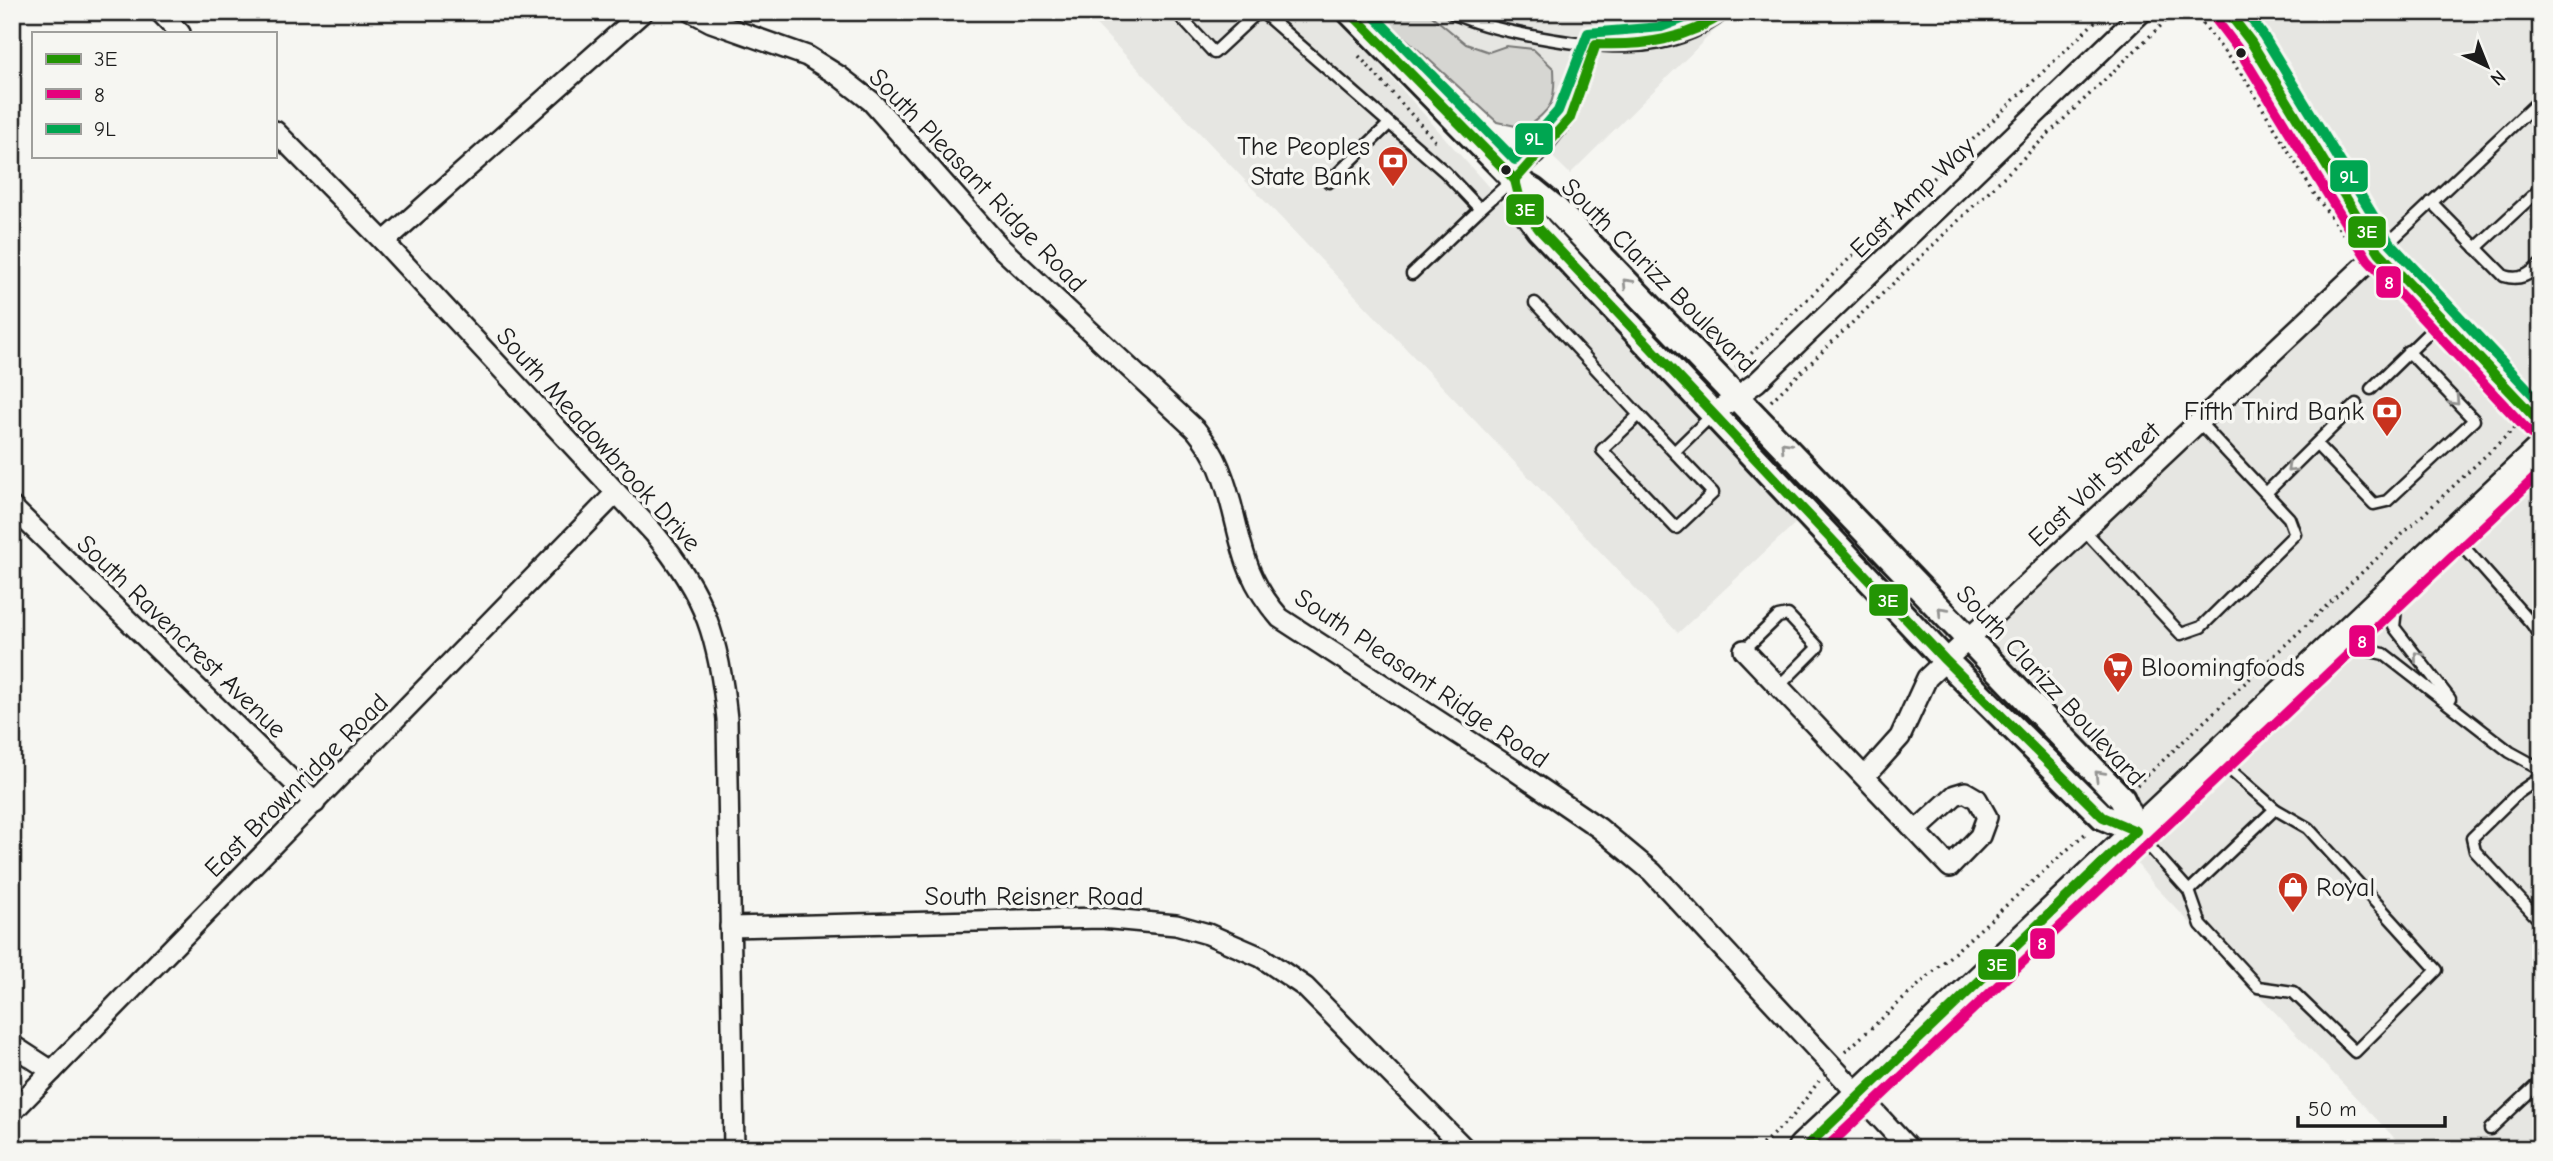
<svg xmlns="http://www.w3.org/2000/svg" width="2553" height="1161" font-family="'Comic Neue',sans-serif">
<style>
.built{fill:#e6e6e2}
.green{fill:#d6d6d2;stroke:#797977;stroke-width:2}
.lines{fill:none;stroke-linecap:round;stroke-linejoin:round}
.service-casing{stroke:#1c1c1c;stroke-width:15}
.minor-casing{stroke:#1c1c1c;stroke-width:24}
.tertiary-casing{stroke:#1c1c1c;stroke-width:30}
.trunk-casing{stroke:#1c1c1c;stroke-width:37}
.path{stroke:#1c1c1c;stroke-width:3.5;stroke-dasharray:2 5;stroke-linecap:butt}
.service{stroke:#f6f6f2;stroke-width:10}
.minor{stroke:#f6f6f2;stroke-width:19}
.tertiary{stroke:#f6f6f2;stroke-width:24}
.trunk{stroke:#f6f6f2;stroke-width:32}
.bus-1-casing{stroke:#f6f6f2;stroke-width:16}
.bus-2-casing{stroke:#f6f6f2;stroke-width:16}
.bus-3-casing{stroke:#f6f6f2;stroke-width:16}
.bus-1{stroke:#239504;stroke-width:10}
.bus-2{stroke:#e5007d;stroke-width:10}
.bus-3{stroke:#00a651;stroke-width:10}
.oneway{stroke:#949492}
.bus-dot{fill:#1c1c1c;stroke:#f6f6f2;stroke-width:2.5}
.labels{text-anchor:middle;stroke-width:7;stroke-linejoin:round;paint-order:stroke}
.poi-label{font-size:26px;fill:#1c1c1c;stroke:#f6f6f2;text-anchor:end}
.street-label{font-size:26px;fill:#1c1c1c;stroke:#f6f6f2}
.line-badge{stroke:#f6f6f2;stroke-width:2.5}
.badge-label{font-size:19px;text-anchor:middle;font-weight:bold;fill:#fff}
</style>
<rect width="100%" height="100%" fill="#f6f6f2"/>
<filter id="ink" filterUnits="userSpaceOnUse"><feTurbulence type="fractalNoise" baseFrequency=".0143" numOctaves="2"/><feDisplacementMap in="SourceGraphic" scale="14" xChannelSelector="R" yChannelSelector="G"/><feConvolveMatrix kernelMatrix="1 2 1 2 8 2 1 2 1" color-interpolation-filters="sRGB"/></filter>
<g filter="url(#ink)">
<g class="built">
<polygon points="1084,12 1333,12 1502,202 1802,517 1678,633"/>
<polygon points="1406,12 1733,12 1570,174"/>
<polygon points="2204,12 2541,12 2541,1149 2405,1149 2154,885 1957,638 2385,230"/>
</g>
<path class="green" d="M 1377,12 L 1427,12 L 1466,44 L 1489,52 L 1506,46 L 1533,49 L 1554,69 C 1556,103 1552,109 1525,128 L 1497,122 Z"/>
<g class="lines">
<g class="service-casing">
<g id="service">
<polyline points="1176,12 1214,53 1258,12"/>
<polyline points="1262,12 1445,172 1480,209 1538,157 1570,118 1596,44"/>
<path d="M 1450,12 C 1491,32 1585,48 1631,46 C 1664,46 1701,33 1726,12"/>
<polyline points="1653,43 1664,12"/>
<polyline points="1329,182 1389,124"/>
<path d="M 2431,202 L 2504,276 C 2520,281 2529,275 2541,264"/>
<polyline points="2476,248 2541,188"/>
<polyline points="2379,252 2541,99"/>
<polyline points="1412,274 1480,209"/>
<polyline points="1535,303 1639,415"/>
<polyline points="2371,389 2443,319"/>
<polyline points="2316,444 2374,504 2387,501 2474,420 2408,351"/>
<polyline points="1674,452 1639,415 1602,450 1676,528 1713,493 1674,452 1713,414"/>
<polyline points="2267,492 2356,404"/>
<polyline points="2084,530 2181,634 2201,627 2295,534 2289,518 2199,422"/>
<polyline points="2455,537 2532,624 2541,623"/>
<polyline points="2397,600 2394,627 2450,699"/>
<polyline points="2532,624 2541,639"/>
<polyline points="2346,646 2384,654 2510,752 2541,769"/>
<polyline points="1744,650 1778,617 1788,615 1818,647 1779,686"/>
<polyline points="2541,777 2518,793 2472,838 2475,851 2541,922"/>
<polyline points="2139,835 2189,891 2201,925 2258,987 2293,992 2355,1052 2437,970 2308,828 2275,809 2221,762"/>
<polyline points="2189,891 2275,809"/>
<polyline points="2490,1129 2541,1081"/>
</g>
</g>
<g class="minor-casing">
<g id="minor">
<polyline points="160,12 180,33"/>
<path d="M 692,12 L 711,22 L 807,56 L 839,76 L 871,101 L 1001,248 L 1196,430 C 1205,441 1214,454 1219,467 C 1243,525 1234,566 1280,618 L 1514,770 L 1599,828 L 1652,872 L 1909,1149"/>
<polyline points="2228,12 2251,42 2379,252 2541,424"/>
<path d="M 275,131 L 384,242 L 654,533 C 706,596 719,639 727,719 L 734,1149"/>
<polyline points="384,242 643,12"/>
<polyline points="1713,414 1757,382 2142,12"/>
<polyline points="12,507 315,803"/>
<polyline points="1744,650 1950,867 1980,836 1987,817 1977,799 1965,792 1955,795 1917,830"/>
<polyline points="1866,775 1900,737 1927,678 2379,252"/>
<polyline points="730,927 1101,918 1176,925 1208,934 1261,957 1305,987 1465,1149"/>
<polyline points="12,1045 52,1071"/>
<polyline points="12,1112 616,493"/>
</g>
</g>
<g class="tertiary-casing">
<g id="tertiary">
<polyline points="1350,12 1515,180 1534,191 1556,209 2122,799 2136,831"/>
<polyline points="1515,180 1521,204 1539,229 1945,660 2103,817 2136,831"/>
</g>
</g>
<g class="trunk-casing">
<polyline id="trunk" points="1804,1149 2541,452"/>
</g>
<g class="path">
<polyline points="1321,12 1329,21"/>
<polyline points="2194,12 2245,79 2315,195 2347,239"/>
<polyline points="1359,56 1438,144"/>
<polyline points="1736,368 2105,12"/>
<polyline points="1771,401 2175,12"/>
<polyline points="2137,785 2518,425"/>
<polyline points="1845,1052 2088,831"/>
<polyline points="1757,1149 1793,1116 1819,1081"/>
</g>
<use href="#service" class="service"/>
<use href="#minor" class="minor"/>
<use href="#tertiary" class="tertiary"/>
<use href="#trunk" class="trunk"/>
<g class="bus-1-casing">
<g id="bus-1">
<polyline points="1350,12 1515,180 1521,204 1539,229 1945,660 2103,817 2136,831 1804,1149"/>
<polyline points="2228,12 2251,42 2379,252 2541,424"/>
<path d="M 1515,180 L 1570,118 L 1596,44 C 1644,46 1686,40 1726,12"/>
</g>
</g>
<g class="bus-2-casing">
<g id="bus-2">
<polyline points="2217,21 2239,50 2368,260 2531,434"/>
<polyline points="1825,1149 2541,472"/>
</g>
</g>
<g class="bus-3-casing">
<g id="bus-3">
<polyline points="1370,12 1515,160 1558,111 1588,33 1661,27 1700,12"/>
<polyline points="2246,12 2263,35 2390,243 2541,403"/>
</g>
</g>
<use href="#bus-1" class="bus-1"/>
<use href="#bus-2" class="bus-2"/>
<use href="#bus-3" class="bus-3"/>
</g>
<defs><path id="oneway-chevron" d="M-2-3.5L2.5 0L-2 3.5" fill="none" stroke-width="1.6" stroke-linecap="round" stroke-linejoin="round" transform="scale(1.75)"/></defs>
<g class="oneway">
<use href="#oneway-chevron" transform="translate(1627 283) rotate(-134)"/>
<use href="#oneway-chevron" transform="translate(2455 401) rotate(47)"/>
<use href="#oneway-chevron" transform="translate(1785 446) rotate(-133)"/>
<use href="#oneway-chevron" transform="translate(2291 468) rotate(136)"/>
<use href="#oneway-chevron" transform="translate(1942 611) rotate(-134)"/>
<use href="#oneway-chevron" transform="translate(2418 656) rotate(-130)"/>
<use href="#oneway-chevron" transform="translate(2099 775) rotate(-134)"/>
</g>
</g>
<defs>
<g id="bank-pin" transform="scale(1.575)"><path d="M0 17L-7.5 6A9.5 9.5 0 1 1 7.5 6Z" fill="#c8321e" stroke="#f6f6f2"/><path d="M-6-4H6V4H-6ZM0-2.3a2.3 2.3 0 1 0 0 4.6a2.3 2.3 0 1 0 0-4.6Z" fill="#fff"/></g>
<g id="supermarket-pin" transform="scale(1.575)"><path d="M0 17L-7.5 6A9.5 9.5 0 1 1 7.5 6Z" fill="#c8321e" stroke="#f6f6f2"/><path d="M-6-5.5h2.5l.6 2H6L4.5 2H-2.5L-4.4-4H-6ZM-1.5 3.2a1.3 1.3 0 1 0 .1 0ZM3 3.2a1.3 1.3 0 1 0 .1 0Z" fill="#fff"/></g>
<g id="shop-pin" transform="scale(1.575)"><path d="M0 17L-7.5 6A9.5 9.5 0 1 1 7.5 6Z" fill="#c8321e" stroke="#f6f6f2"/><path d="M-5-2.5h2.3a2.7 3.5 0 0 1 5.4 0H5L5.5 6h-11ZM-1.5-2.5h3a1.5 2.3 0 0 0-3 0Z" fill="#fff"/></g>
</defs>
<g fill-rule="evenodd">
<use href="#bank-pin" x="1393" y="161"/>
<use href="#bank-pin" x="2387" y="411"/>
<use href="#supermarket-pin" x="2118" y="667"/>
<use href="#shop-pin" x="2293" y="887"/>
</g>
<g class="bus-dot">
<circle cx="2241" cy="53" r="6"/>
<circle cx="1506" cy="170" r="6"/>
</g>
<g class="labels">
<g class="poi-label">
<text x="1370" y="155">The Peoples<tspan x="1370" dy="30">State Bank</tspan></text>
<text x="2364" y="420">Fifth Third Bank</text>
<text x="2141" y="676" text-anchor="start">Bloomingfoods</text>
<text x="2316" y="896" text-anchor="start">Royal</text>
</g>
<g class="street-label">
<text transform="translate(978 180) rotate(46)" y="9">South Pleasant Ridge Road</text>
<text transform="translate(1912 197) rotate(-44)" y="9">East Amp Way</text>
<text transform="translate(1659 275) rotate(45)" y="9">South Clarizz Boulevard</text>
<text transform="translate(599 439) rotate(48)" y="9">South Meadowbrook Drive</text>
<text transform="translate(2094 484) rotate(-43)" y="9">East Volt Street</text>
<text transform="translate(182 636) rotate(44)" y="9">South Ravencrest Avenue</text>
<text transform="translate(1422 678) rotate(34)" y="9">South Pleasant Ridge Road</text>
<text transform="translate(2051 685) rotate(47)" y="9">South Clarizz Boulevard</text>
<text transform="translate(296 785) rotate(-45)" y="9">East Brownridge Road</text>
<text x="1034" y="905">South Reisner Road</text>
</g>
</g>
<g class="line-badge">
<rect x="1514" y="122" width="40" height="34" rx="7" fill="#00a651"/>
<rect x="2329" y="159" width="40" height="34" rx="7" fill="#00a651"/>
<rect x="1505" y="193" width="40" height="33" rx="7" fill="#239504"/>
<rect x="2347" y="215" width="40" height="34" rx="7" fill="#239504"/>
<rect x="2375" y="265" width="27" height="34" rx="7" fill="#e5007d"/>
<rect x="1868" y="583" width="41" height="34" rx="7" fill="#239504"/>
<rect x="2348" y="624" width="28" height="34" rx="7" fill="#e5007d"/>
<rect x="2029" y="927" width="27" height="33" rx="7" fill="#e5007d"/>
<rect x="1977" y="948" width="40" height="33" rx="7" fill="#239504"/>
</g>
<g class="badge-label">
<text x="1534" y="145">9L</text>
<text x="2349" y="183">9L</text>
<text x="1525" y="216">3E</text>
<text x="2367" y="238">3E</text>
<text x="2389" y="289">8</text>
<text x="1888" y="607">3E</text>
<text x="2362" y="648">8</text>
<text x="2042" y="950">8</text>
<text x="1997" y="971">3E</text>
</g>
<rect width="2553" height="1161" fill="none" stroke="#f6f6f2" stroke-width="42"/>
<rect x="21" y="21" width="2511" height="1119" fill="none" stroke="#1c1c1c" stroke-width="2.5" filter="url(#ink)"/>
<rect x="32" y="32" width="245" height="126" fill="#f6f6f2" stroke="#9f9f9c" stroke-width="2"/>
<rect x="46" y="54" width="35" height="10" fill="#239504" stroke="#9f9f9c" stroke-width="2"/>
<text x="94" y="66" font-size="21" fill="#1c1c1c">3E</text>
<rect x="46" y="89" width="35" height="10" fill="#e5007d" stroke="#9f9f9c" stroke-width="2"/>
<text x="94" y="102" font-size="21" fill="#1c1c1c">8</text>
<rect x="46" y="124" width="35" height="10" fill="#00a651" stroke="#9f9f9c" stroke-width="2"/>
<text x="94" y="136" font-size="21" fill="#1c1c1c">9L</text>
<g transform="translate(2487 66) rotate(137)" stroke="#f6f6f2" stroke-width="5" paint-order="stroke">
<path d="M0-5L12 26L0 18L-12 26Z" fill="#1c1c1c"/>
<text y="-10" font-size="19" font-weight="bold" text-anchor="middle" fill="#1c1c1c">N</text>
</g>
<path d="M2298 1116v10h147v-10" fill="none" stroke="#1c1c1c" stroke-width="3.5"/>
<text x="2308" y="1116" font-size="21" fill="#1c1c1c" stroke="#f6f6f2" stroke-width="5" paint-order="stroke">50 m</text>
</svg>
